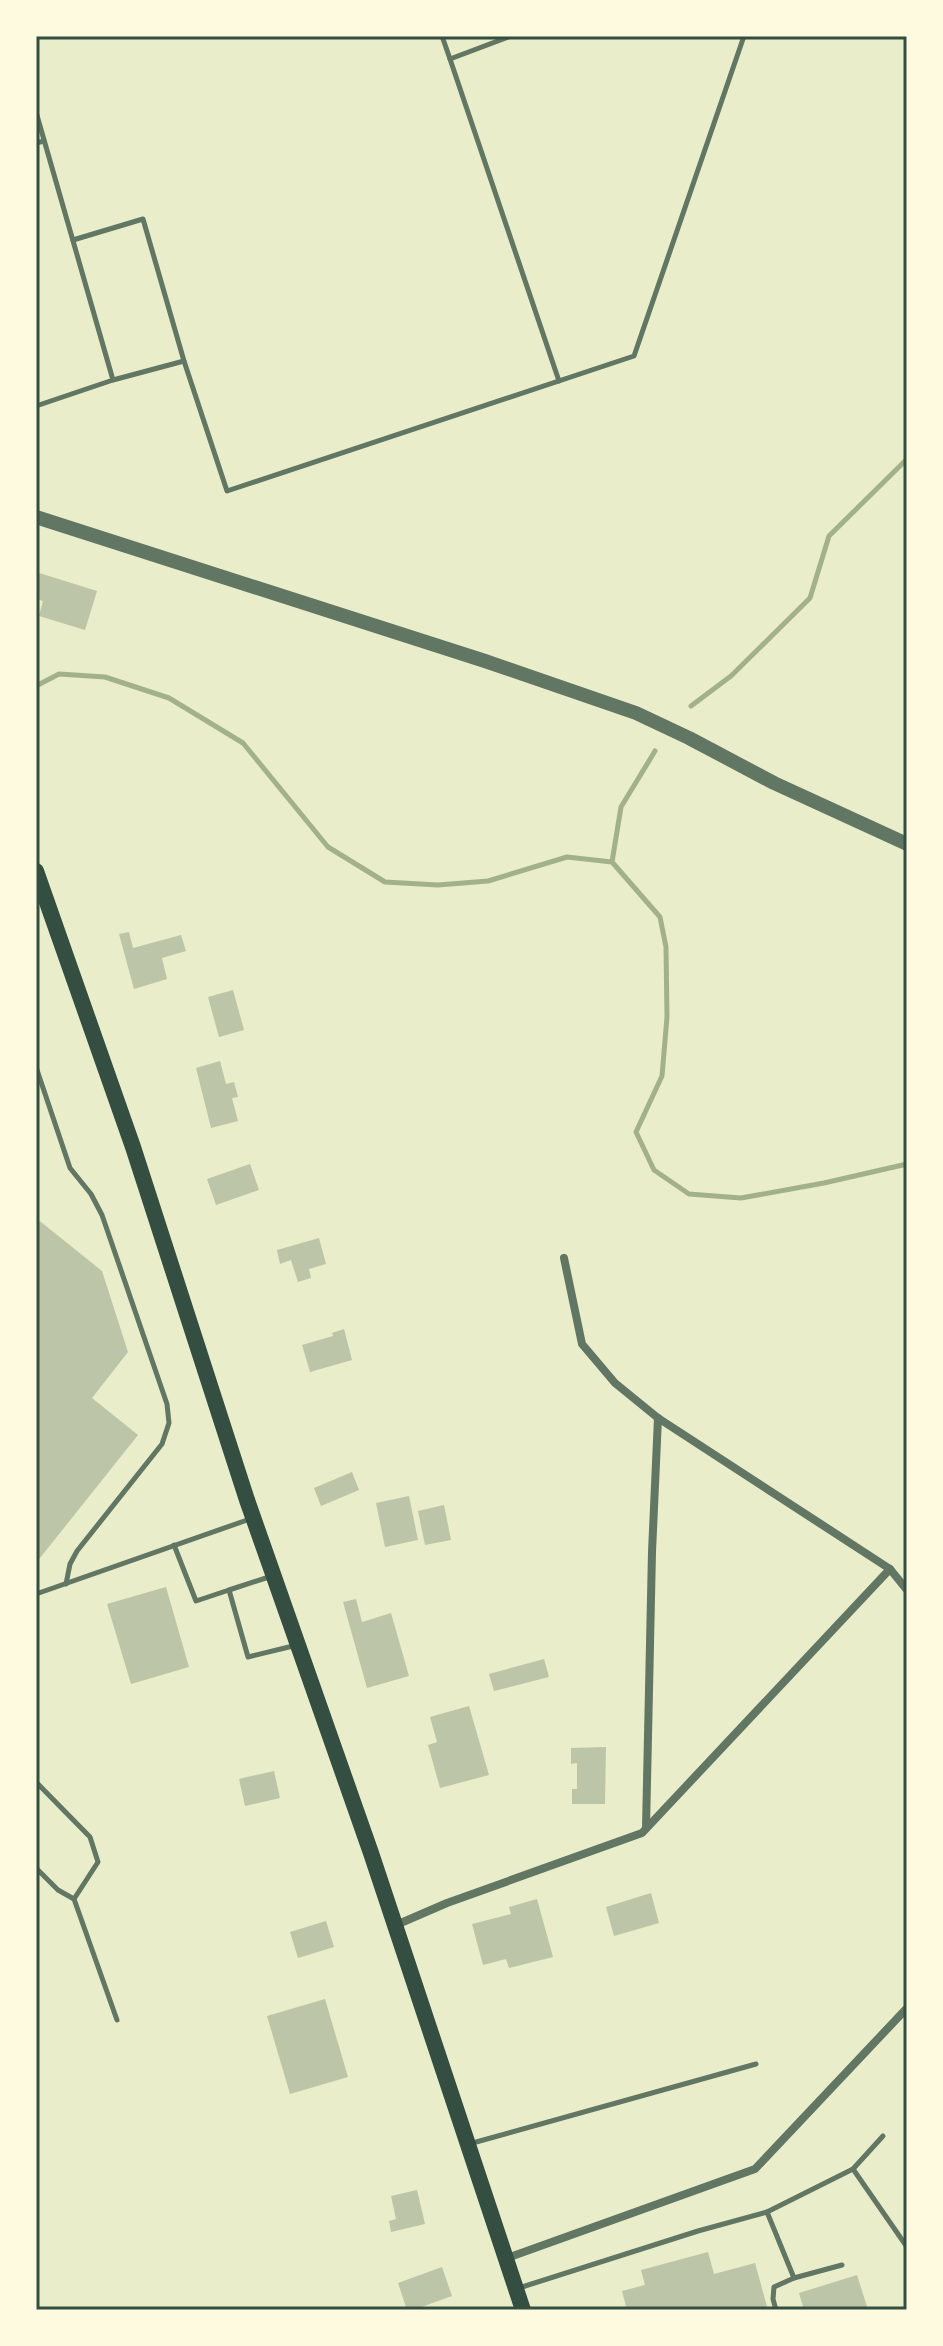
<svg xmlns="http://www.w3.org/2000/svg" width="943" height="2346" font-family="'Noto Sans',sans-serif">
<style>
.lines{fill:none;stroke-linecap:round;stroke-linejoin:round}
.stream{stroke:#a3b18a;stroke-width:5}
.building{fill:#bcc5a7}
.service{stroke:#617663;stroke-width:5}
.minor{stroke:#617663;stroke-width:8}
.tertiary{stroke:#617663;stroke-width:14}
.secondary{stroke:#344e41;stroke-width:16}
.neatline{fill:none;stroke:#344e41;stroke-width:3}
</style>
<rect width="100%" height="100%" fill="#e9edc9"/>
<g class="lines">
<g class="stream">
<polyline points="36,686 59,674 105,677 169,698 243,743 328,847 385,882 438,885 488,881 567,857 612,862 660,917 666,947 667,1017 662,1076 636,1132 654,1170 689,1194 741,1198 824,1183 907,1164"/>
<polyline points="691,706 731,676 810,598 829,536 907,459"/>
<polyline points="612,862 621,807 655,751"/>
</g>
</g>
<g class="building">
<polygon points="36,572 97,591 85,630 39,616 43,601 36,599"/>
<polygon points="129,932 133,948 181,935 186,951 162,958 167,979 134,989 119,934"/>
<polygon points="233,990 244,1030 219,1037 208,997"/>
<polygon points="220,1061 226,1084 234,1082 238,1097 232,1098 238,1121 211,1128 196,1068"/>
<polygon points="250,1164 259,1190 216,1205 207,1179"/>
<polygon points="36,1218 102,1271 128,1352 92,1398 138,1435 36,1563"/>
<polygon points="319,1238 326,1264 309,1269 311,1278 298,1282 291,1260 280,1264 277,1250"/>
<polygon points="344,1329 352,1360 310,1372 302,1345 333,1336 332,1333"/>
<polygon points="352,1472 359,1490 321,1506 314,1488"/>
<polygon points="409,1496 418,1540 385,1547 376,1503"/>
<polygon points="444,1505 451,1540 425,1545 418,1511"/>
<polygon points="166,1587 189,1667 131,1684 107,1604"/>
<polygon points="356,1599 362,1622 391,1613 409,1676 367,1688 343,1602"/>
<polygon points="544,1659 549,1677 494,1691 489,1674"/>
<polygon points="469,1706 489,1775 440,1788 428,1745 437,1742 430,1717"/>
<polygon points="606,1747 605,1804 572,1804 572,1789 577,1789 577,1763 571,1764 571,1748"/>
<polygon points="274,1771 280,1798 245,1806 239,1779"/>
<polygon points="651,1893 659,1923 614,1936 606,1907"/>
<polygon points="537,1899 553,1957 509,1968 506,1959 483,1965 472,1924 511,1914 509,1907"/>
<polygon points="326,1921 334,1947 298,1958 290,1932"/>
<polygon points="325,1999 348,2077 290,2094 267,2016"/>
<polygon points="417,2190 425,2224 391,2232 389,2221 396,2219 391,2196"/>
<polygon points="708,2252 714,2274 755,2263 768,2310 627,2310 622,2291 645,2285 641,2270"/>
<polygon points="442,2267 452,2296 413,2310 407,2310 398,2283"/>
<polygon points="857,2275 868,2310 804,2310 799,2293"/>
</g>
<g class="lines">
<g class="service">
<polyline points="442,36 450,59"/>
<polyline points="511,36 450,59 559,381"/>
<polyline points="36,112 113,380 36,406"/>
<polyline points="36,143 44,141"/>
<polyline points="73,240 143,219 184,361 227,491 634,356 744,36"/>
<polyline points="113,380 184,361"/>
<polyline points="36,1067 70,1168 91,1194 102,1215 167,1404 169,1423 162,1444 77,1551 70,1564 66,1584"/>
<polyline points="174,1545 196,1601 229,1590"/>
<polyline points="269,1577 229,1590 248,1657 293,1646"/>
<polyline points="36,1594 250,1519"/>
<polyline points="36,1782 90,1837 98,1862 74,1899"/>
<polyline points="36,1868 58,1890 74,1899 117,2020"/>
<polyline points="469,2144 756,2064"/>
<polyline points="853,2169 907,2247"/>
<polyline points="767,2212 853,2169 883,2136"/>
<polyline points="519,2288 698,2231 767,2212 794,2278"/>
<polyline points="776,2310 773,2299 774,2287 794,2278 842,2265"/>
</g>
<g class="minor">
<polyline points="564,1258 582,1344 615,1383 658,1418 890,1569 907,1590"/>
<polyline points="646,1828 652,1552 658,1418"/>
<polyline points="396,1925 447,1903 642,1833 890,1569"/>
<polyline points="507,2258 755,2169 907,2008"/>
</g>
<polyline class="tertiary" points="36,517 485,661 636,713 689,738 774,783 907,844"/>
<polyline class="secondary" points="36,871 133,1147 247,1500 371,1853 523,2310"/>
</g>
<rect width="943" height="2346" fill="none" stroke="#fefae0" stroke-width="76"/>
<rect x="38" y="38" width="867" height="2270" class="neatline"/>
</svg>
